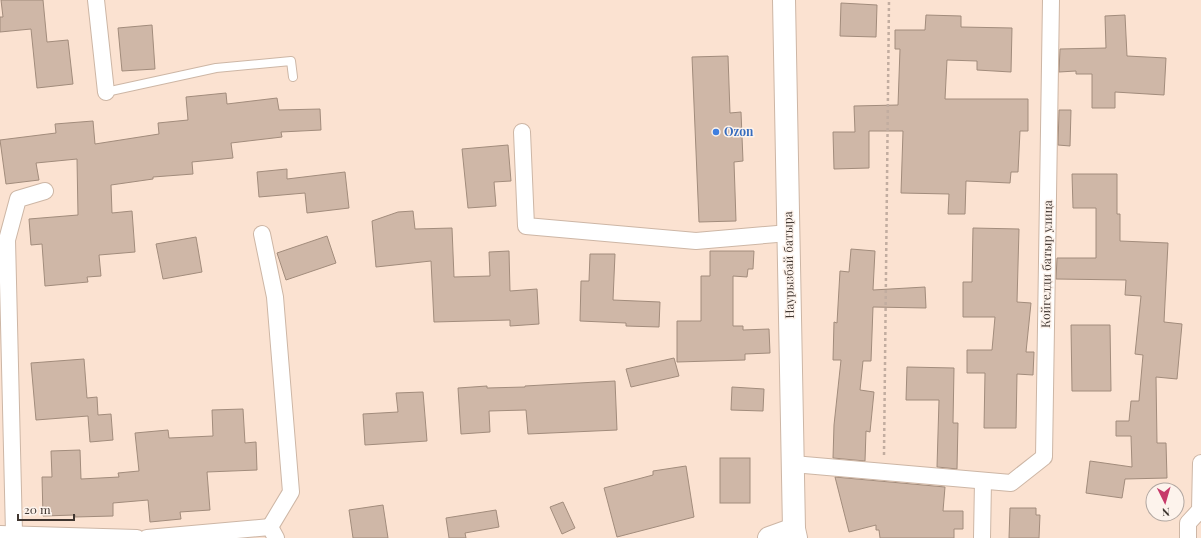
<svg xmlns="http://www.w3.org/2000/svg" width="1201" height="538" font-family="'Playfair Display',serif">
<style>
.building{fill:#cfb7a7;stroke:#a28c7c}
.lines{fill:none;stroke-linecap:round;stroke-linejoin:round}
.lane-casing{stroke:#cdb6a5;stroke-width:10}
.street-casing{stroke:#cdb6a5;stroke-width:18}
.secondary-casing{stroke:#cdb6a5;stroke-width:24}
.path{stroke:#c2ada0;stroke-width:2.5;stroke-dasharray:3 3;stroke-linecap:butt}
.lane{stroke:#fff;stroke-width:8}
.street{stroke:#fff;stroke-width:16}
.secondary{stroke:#fff;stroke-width:22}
.shop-dot{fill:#3f7fe0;stroke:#fdf3ec;stroke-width:1.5}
.labels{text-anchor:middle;stroke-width:3;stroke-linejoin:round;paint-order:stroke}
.shop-label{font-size:12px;font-weight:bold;fill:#366cbe;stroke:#fdf3ec;text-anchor:start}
.street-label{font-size:12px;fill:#403630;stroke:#fdf3ec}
</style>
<rect width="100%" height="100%" fill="#fbe2d1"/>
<g class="building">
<polygon points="1,0 43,0 47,42 68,40 73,84 37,88 31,29 0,32 0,17 3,17"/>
<polygon points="841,3 877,5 876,37 840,36"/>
<polygon points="926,15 961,16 961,27 1012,28 1011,72 977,70 977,61 947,60 945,99 1028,99 1028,131 1020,131 1018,172 1011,172 1010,183 966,181 965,214 948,214 949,194 901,193 903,131 869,131 869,168 834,169 833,132 855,132 854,106 898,105 900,49 895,49 895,30 925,30"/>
<polygon points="1125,15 1127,56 1166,58 1164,95 1115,92 1115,108 1092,108 1092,74 1076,74 1076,71 1059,72 1060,49 1106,48 1105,16"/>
<polygon points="152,25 155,69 122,71 118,28"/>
<polygon points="728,56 730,113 741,112 743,161 734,162 736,221 699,222 692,57"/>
<polygon points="226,93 227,104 277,98 279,110 320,109 321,130 281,132 282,137 231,143 233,158 192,162 193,174 153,177 153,179 111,185 112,213 132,211 135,252 99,255 101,276 87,277 88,282 45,286 42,244 31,245 29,219 78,215 77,159 36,163 39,180 6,184 0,140 56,133 55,124 93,121 95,144 159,134 158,123 188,120 186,97"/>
<polygon points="1059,110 1071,110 1070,146 1058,145"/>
<polygon points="508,145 511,181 494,182 496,206 468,208 462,149"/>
<polygon points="287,169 287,179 345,172 349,208 307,213 305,193 259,197 257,172"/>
<polygon points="1072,174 1117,174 1117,214 1120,214 1120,241 1168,243 1164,322 1182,324 1177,379 1156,377 1157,443 1166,443 1167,478 1125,479 1122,498 1086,493 1090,461 1132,467 1131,436 1116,436 1116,421 1129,421 1131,401 1139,401 1143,355 1135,354 1141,296 1125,295 1126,280 1056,279 1057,258 1096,258 1096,208 1073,208"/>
<polygon points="413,211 415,229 452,228 454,277 490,276 489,252 509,251 510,291 537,289 539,324 510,326 510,320 434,322 431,261 376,267 372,221 398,212"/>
<polygon points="973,228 1019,229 1017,302 1031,303 1026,352 1034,352 1033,375 1017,374 1016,428 984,428 985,373 967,373 967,350 992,350 995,317 963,317 963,282 972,282"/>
<polygon points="327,236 336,263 286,280 277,253"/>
<polygon points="196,237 202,272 163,279 156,244"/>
<polygon points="851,249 875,251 873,290 925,287 926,308 873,307 871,361 863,361 860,390 874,392 870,432 866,431 865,461 833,458 834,425 841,360 833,360 834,322 837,323 840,271 849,272"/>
<polygon points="710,251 754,251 753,269 748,269 747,277 733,276 733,326 743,326 743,330 769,329 770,353 745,354 745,360 677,362 677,321 701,321 701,276 710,276"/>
<polygon points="590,254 615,254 613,300 660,302 659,327 626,326 626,323 580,321 581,281 589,281"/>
<polygon points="1071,325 1110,325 1111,391 1072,391"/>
<polygon points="674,358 679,376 631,387 626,369"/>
<polygon points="84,359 87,398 97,397 98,415 111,414 113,440 90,442 88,416 36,420 31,363"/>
<polygon points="907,367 954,368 953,423 958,423 957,469 937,467 939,400 906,400"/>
<polygon points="615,381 617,430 528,434 526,410 489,411 490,432 461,434 458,388 487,386 487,388 525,387 525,386"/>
<polygon points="732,387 764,389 763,411 731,410"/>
<polygon points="423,392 427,441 365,445 363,414 398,412 396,393"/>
<polygon points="243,409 245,443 256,442 257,470 207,472 210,510 180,512 181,519 150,522 148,500 113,503 113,516 75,517 75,515 43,516 42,477 52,477 51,451 80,450 81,479 119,477 118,473 139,471 135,433 168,430 169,438 213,436 212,410"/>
<rect x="720" y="458" width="30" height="45"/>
<polygon points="686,466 694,517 617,537 604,488 653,475 653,471"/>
<polygon points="835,477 945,487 943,511 963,511 963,529 954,529 954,538 880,538 879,530 876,530 876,525 849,532"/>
<polygon points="563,502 575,528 562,534 550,507"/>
<polygon points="383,505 388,538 353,538 349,510"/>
<polygon points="1010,508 1036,508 1036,515 1040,515 1039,538 1009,538"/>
<polygon points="496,510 499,527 465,533 466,538 449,538 446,518"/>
</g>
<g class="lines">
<g class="lane-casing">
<polyline id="lane" points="106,92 216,68 291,61 293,77"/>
</g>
<g class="street-casing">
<g id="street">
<polyline points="96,0 106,92"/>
<polyline points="522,132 526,226 696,241 789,233"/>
<polyline points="262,234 275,297 291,492 270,527"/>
<polyline points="793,464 1011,483 1044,457 1051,0"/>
<polyline points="14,533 7,240 18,199 45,191"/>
<polyline points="0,534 137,538"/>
<polyline points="147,538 270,527 276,538"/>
<polyline points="982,538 983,481"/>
<polyline points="1188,538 1188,523 1200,510 1201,463"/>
</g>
</g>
<g class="secondary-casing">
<g id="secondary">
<polyline points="784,0 794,529 796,538"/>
<polyline points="769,538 794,529"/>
</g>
</g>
<polyline class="path" points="884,455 889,0"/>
<use href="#lane" class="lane"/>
<use href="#street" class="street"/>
<use href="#secondary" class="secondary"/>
</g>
<circle class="shop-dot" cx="716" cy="132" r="4"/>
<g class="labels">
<g class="shop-label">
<text x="724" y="136">Ozon</text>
</g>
<g class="street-label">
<text transform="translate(1047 264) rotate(-89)" y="4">Койгелди батыр улица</text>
<text transform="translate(789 265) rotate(-91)" y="4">Наурызбай батыра</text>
</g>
</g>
<g transform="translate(1165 502) rotate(175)"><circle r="19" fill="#fdf3ec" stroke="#b1a7a1"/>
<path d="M0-3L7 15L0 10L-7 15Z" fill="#c73a6a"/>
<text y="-6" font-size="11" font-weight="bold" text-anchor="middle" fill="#403630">N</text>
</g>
<path d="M18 514v6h56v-6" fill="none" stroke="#403630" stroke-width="2"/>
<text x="24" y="514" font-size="12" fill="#403630" stroke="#fdf3ec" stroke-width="3" paint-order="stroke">20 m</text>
</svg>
